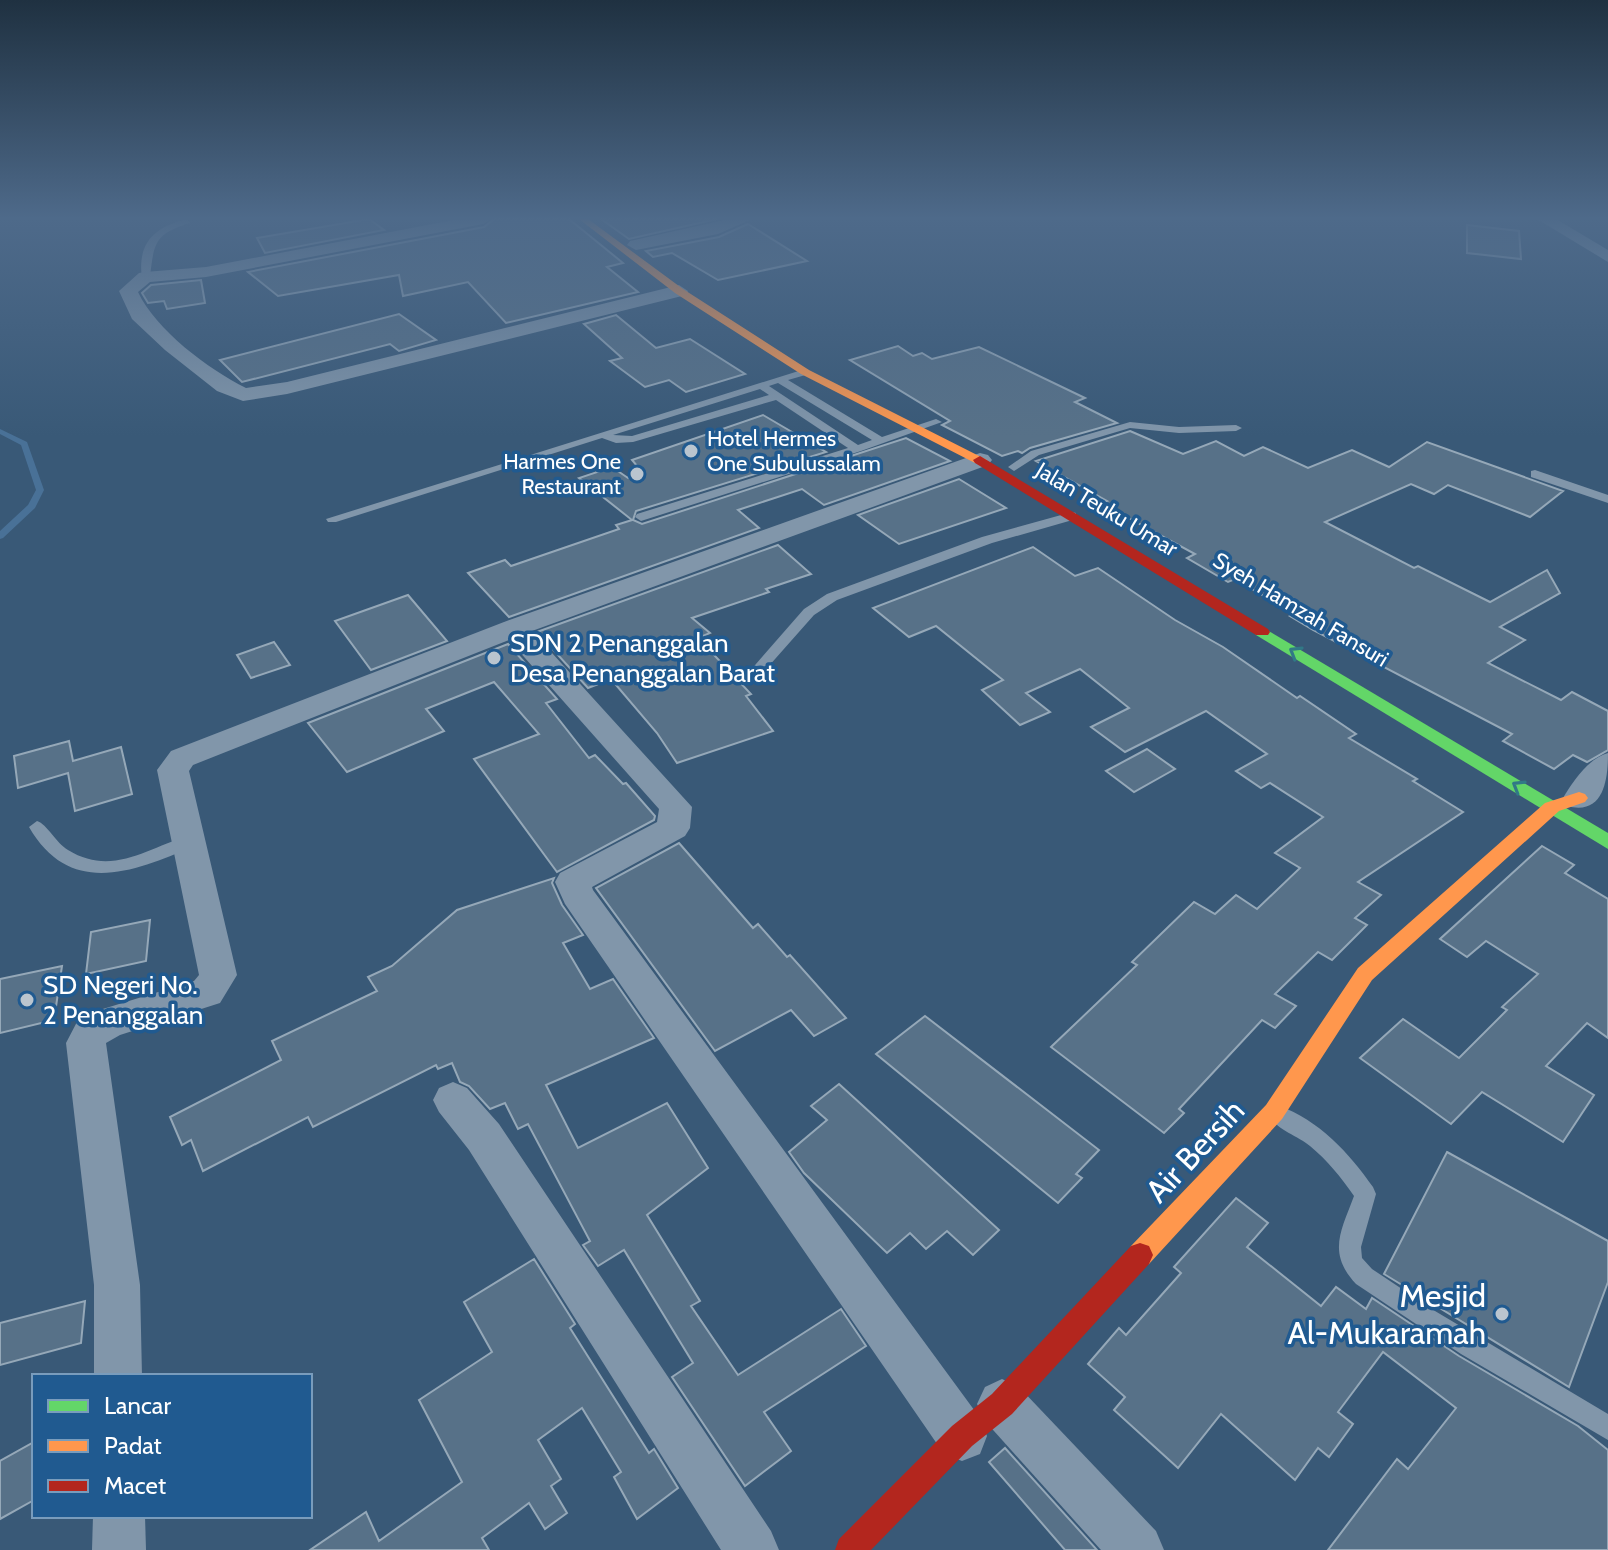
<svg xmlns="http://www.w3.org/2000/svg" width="1608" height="1550" font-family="Cabin,sans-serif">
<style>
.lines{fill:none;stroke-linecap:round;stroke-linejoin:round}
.stream{fill:#497197;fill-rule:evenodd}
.building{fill:#577188;stroke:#95a8b8;stroke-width:2}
.lane{fill:#8196aa;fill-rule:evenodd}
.street{fill:#8196aa;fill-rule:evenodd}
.fast{fill:#63d668;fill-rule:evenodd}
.slow{fill:#ff974d;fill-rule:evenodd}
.jam{fill:#b3261e;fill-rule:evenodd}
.oneway{stroke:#317986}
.poi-dot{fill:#bac5cf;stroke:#205a90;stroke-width:3}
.labels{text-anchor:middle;stroke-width:7;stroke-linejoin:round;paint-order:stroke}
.far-poi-label{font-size:22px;fill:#fff;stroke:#205a90;text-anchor:start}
.far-street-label{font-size:22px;fill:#fff;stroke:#205a90}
.poi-label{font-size:26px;fill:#fff;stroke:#205a90;text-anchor:start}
.near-street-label{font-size:32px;fill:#fff;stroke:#205a90}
.near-poi-label{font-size:32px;fill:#fff;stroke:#205a90;text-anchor:end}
</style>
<rect width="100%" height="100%" fill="#395977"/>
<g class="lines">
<polygon class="stream" points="0,429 27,442 44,490 35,508 3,538 0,539 0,531 28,505 36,490 21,445 0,434"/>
</g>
<g class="building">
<polygon points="369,219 384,230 265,253 257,238"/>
<polygon points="494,219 569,219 623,263 607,267 638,292 506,323 468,282 403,296 399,275 278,296 248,272 484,227"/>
<polygon points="601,219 717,219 629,239"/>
<polygon points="748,224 807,261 718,280 672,253 653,257 646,251 719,237"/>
<polygon points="1467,225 1519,231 1521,259 1467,253"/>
<polygon points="201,280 205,303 167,309 164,301 148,303 142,293 151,285"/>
<polygon points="399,314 436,340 399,351 390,344 242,382 220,360"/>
<polygon points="616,315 656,348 690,339 745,374 686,392 669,380 645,387 610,361 622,358 584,324"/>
<polygon points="898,346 913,356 922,353 932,359 979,347 1085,398 1075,402 1117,423 1030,448 1022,453 1018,451 1002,456 942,425 950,421 850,360"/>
<polygon points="763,415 826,452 636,511 633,520 642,524 906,438 950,461 824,505 802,489 738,510 759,528 509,617 468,573 505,560 511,566 619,529 616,525 632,520 579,478 612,467 628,478 638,467 632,460"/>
<polygon points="1130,431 1183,454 1216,441 1244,456 1263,447 1308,468 1352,450 1389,467 1427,442 1563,491 1530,517 1448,485 1434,494 1411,484 1325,522 1414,568 1418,566 1490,602 1547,570 1560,593 1500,627 1525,640 1488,663 1561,700 1572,692 1608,711 1608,750 1587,762 1573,755 1554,769 1503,741 1512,734 1313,630 1290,616 1294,614 1235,579 1228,582 1187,558 1195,554 1101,503 1107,501 1036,461"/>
<polygon points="959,479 1006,508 899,544 858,515"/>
<polygon points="778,545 811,574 766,589 769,592 692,618 710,633 698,638 751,694 746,696 773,731 677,763 657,733 611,679 588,688 537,632"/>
<polygon points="1033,547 1075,576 1098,568 1175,620 1223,647 1297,698 1300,696 1356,734 1349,738 1417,779 1413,781 1463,812 1358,882 1381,895 1355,918 1367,925 1332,960 1318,952 1275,994 1296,1006 1275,1028 1262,1020 1179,1109 1184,1113 1164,1133 1051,1047 1137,965 1132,962 1194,902 1215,914 1236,895 1257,909 1300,868 1275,853 1323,817 1270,783 1261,788 1236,771 1267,754 1206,711 1125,752 1091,727 1129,708 1080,669 1026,693 1050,712 1020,725 982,690 1003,680 936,626 909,637 873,608"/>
<polygon points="408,595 447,641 371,670 335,621"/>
<polygon points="274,642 290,665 251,678 237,655"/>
<polygon points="508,644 557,699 546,703 589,758 595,755 623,784 626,783 655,816 654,820 557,872 474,759 539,734 494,682 426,709 444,731 347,772 308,723"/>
<polygon points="69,741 73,761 121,747 132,794 75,811 68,773 18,788 14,756"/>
<polygon points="1147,749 1175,769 1134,792 1106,771"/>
<polygon points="679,843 753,928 758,924 787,957 790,955 846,1018 814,1036 791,1010 715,1051 596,888"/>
<polygon points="1542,846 1574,865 1565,873 1608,899 1608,1038 1587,1023 1546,1066 1594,1095 1563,1142 1482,1092 1451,1124 1360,1058 1403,1019 1459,1058 1507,1010 1502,1007 1538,974 1486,941 1467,957 1440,939"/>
<polygon points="554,878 552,883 562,905 583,935 563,943 590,989 613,979 654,1038 546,1085 578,1148 667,1103 708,1168 647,1215 700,1301 691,1306 738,1375 841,1309 866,1346 764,1412 791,1451 745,1486 672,1377 693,1363 624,1250 598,1266 583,1245 590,1241 528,1124 518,1129 505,1103 490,1109 469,1086 460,1082 452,1063 438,1069 436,1065 313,1127 308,1117 203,1171 191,1140 182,1145 170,1117 281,1060 272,1041 377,991 368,977 392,966 457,910"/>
<polygon points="150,920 146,961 86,974 91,932"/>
<polygon points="62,966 54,1020 0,1033 0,979"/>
<polygon points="925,1016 1099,1150 1076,1174 1082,1178 1058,1203 876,1054"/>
<polygon points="839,1084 999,1230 973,1255 947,1231 926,1249 910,1233 887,1253 804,1173 789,1152 827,1120 811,1106"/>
<polygon points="1447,1152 1608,1241 1608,1282 1569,1387 1384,1274"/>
<polygon points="1236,1198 1268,1223 1247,1247 1321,1306 1336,1287 1366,1309 1372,1298 1459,1356 1578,1426 1608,1450 1608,1550 1328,1550 1397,1459 1408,1469 1456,1408 1383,1352 1338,1412 1353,1424 1329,1457 1318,1448 1295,1480 1221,1414 1178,1468 1114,1410 1125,1397 1088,1364 1119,1328 1126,1335 1181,1273 1174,1267"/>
<polygon points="534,1259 575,1324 570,1328 649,1453 654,1449 678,1488 637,1519 614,1477 621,1472 582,1408 538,1440 561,1479 551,1486 567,1513 545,1529 529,1503 482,1538 489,1550 310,1550 366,1512 379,1541 462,1482 419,1400 492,1352 464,1302"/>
<polygon points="85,1301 81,1343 0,1365 0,1323"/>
<polygon points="34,1442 34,1500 0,1519 0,1461"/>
<polygon points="1005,1448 1097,1550 1065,1550 989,1462"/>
</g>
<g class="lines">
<g class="lane">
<path d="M 187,219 L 190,223 C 155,234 154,242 150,277 L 142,279 C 137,243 154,227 187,219 Z"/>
<path d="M 805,369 L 809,370 L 809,374 L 788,380 L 882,437 L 936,419 L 942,422 L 861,451 L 641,521 L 635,517 L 637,514 L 848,448 L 776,400 L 633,442 L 616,443 L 602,438 L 336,522 L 328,522 L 326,519 ZM 778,383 L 872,440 L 858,445 L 769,386 ZM 760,389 L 769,395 L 632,436 L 613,435 Z"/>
<polygon points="1130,422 1179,427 1236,425 1242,428 1236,431 1179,433 1130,428 1039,455 1014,471 1008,467 1031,451"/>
<polygon points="1535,470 1608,495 1608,503 1531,477 1531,471"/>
<polygon points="1072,512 1076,513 1076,519 992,543 837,600 814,615 761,675 756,676 749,672 804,609 827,594 982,537"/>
<path d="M 37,821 C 47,824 56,843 68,850 C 112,877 147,848 188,836 L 194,838 L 196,842 L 194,846 C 134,872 70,898 29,827 Z"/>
<path d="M 1279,1106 C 1319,1120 1349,1153 1373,1187 L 1376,1194 L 1361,1247 L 1362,1258 L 1372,1269 L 1435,1311 L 1608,1414 L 1608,1440 L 1461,1354 L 1356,1284 C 1327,1253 1341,1231 1354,1196 C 1341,1177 1327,1160 1310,1146 C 1298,1136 1275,1129 1269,1115 L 1272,1109 Z"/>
</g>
<g class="street">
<path d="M 459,219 L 491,219 L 483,224 L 206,277 L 150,282 L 138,292 C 156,330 208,369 246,388 L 287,382 L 679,285 L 688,291 L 686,295 L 287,394 L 243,401 L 217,391 L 165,350 L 132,319 L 119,291 L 139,273 L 145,272 L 206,267 Z"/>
<polygon points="729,219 752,219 718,234 636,250 627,245 630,241"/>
<polygon points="1537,219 1556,219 1608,250 1608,262"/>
<polygon points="980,453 988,455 992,460 988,465 532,631 692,807 690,828 685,836 592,887 593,890 980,1418 987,1436 980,1454 962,1461 944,1454 565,904 555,882 560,873 657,822 659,809 509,640 193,765 189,771 237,975 220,1003 120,1035 106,1043 140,1285 142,1376 94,1376 94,1285 66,1043 78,1020 93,1012 194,981 199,975 157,770 171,751 504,622"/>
<path d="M 1608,753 C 1608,779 1604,816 1567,806 L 1563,798 C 1573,781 1589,758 1608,753 Z"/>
<polygon points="453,1082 467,1088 499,1124 771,1531 779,1550 721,1550 469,1150 439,1112 433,1100 439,1088"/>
<polygon points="1002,1379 1019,1387 1156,1531 1164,1550 1101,1550 985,1421 977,1404 985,1387"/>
<polygon points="93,1516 145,1516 146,1550 92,1550"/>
</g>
<polygon class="fast" points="1262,627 1608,833 1608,849 1256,635 1254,632"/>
<g class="slow">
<polygon points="579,219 588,219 683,289 809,370 987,460 975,463 801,374 675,293"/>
<polygon points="1579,792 1585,794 1588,798 1585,802 1559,811 1372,980 1282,1119 1149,1264 1140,1267 1131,1264 1127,1255 1131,1246 1266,1105 1358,968 1545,803"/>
</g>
<g class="jam">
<polygon points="980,456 1268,629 1270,632 1268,635 1256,635 975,463 973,460"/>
<polygon points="1140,1243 1149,1246 1153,1255 1149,1264 1012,1414 972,1446 871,1550 835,1550 839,1539 952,1426 992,1394 1131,1246"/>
</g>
</g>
<defs><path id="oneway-chevron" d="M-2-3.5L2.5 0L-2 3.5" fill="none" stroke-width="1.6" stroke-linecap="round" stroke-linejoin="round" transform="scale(2)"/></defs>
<g class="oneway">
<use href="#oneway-chevron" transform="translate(1295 652) rotate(-149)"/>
<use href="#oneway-chevron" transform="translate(1518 786) rotate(-149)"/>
</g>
<linearGradient id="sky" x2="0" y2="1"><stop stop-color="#1f3141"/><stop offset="0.5" stop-color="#4e6a8a"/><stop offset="1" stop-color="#4e6a8a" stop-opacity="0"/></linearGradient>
<rect width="1608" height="436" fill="url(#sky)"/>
<g class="poi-dot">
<circle cx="691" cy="451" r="8"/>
<circle cx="637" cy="474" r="8"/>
<circle cx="494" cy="658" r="8"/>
<circle cx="27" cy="1000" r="8"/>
<circle cx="1502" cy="1314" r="8"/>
</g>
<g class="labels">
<g class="far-poi-label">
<text x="707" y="446">Hotel Hermes<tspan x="707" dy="25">One Subulussalam</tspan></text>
<text x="621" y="469" text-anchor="end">Harmes One<tspan x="621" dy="25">Restaurant</tspan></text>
</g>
<g class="far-street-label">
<text transform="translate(1107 509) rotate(31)" y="8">Jalan Teuku Umar</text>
<text transform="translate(1301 609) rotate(31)" y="8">Syeh Hamzah Fansuri</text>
</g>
<g class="poi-label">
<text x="510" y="652">SDN 2 Penanggalan<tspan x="510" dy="30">Desa Penanggalan Barat</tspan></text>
<text x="43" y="994">SD Negeri No.<tspan x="43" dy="30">2 Penanggalan</tspan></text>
</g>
<g class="near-street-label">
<text transform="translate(1195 1151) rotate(-47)" y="11">Air Bersih</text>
</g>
<g class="near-poi-label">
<text x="1486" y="1307">Mesjid<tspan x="1486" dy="37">Al-Mukaramah</tspan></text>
</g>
</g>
<rect x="32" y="1374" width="280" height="144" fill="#205a90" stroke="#799cbc" stroke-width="2"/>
<rect x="48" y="1400" width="40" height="12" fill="#63d668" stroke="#799cbc" stroke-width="2"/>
<text x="104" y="1414" font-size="24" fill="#ffffff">Lancar</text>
<rect x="48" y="1440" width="40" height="12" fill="#ff974d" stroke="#799cbc" stroke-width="2"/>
<text x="104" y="1454" font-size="24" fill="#ffffff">Padat</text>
<rect x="48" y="1480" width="40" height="12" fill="#b3261e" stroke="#799cbc" stroke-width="2"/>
<text x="104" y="1494" font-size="24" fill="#ffffff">Macet</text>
</svg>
